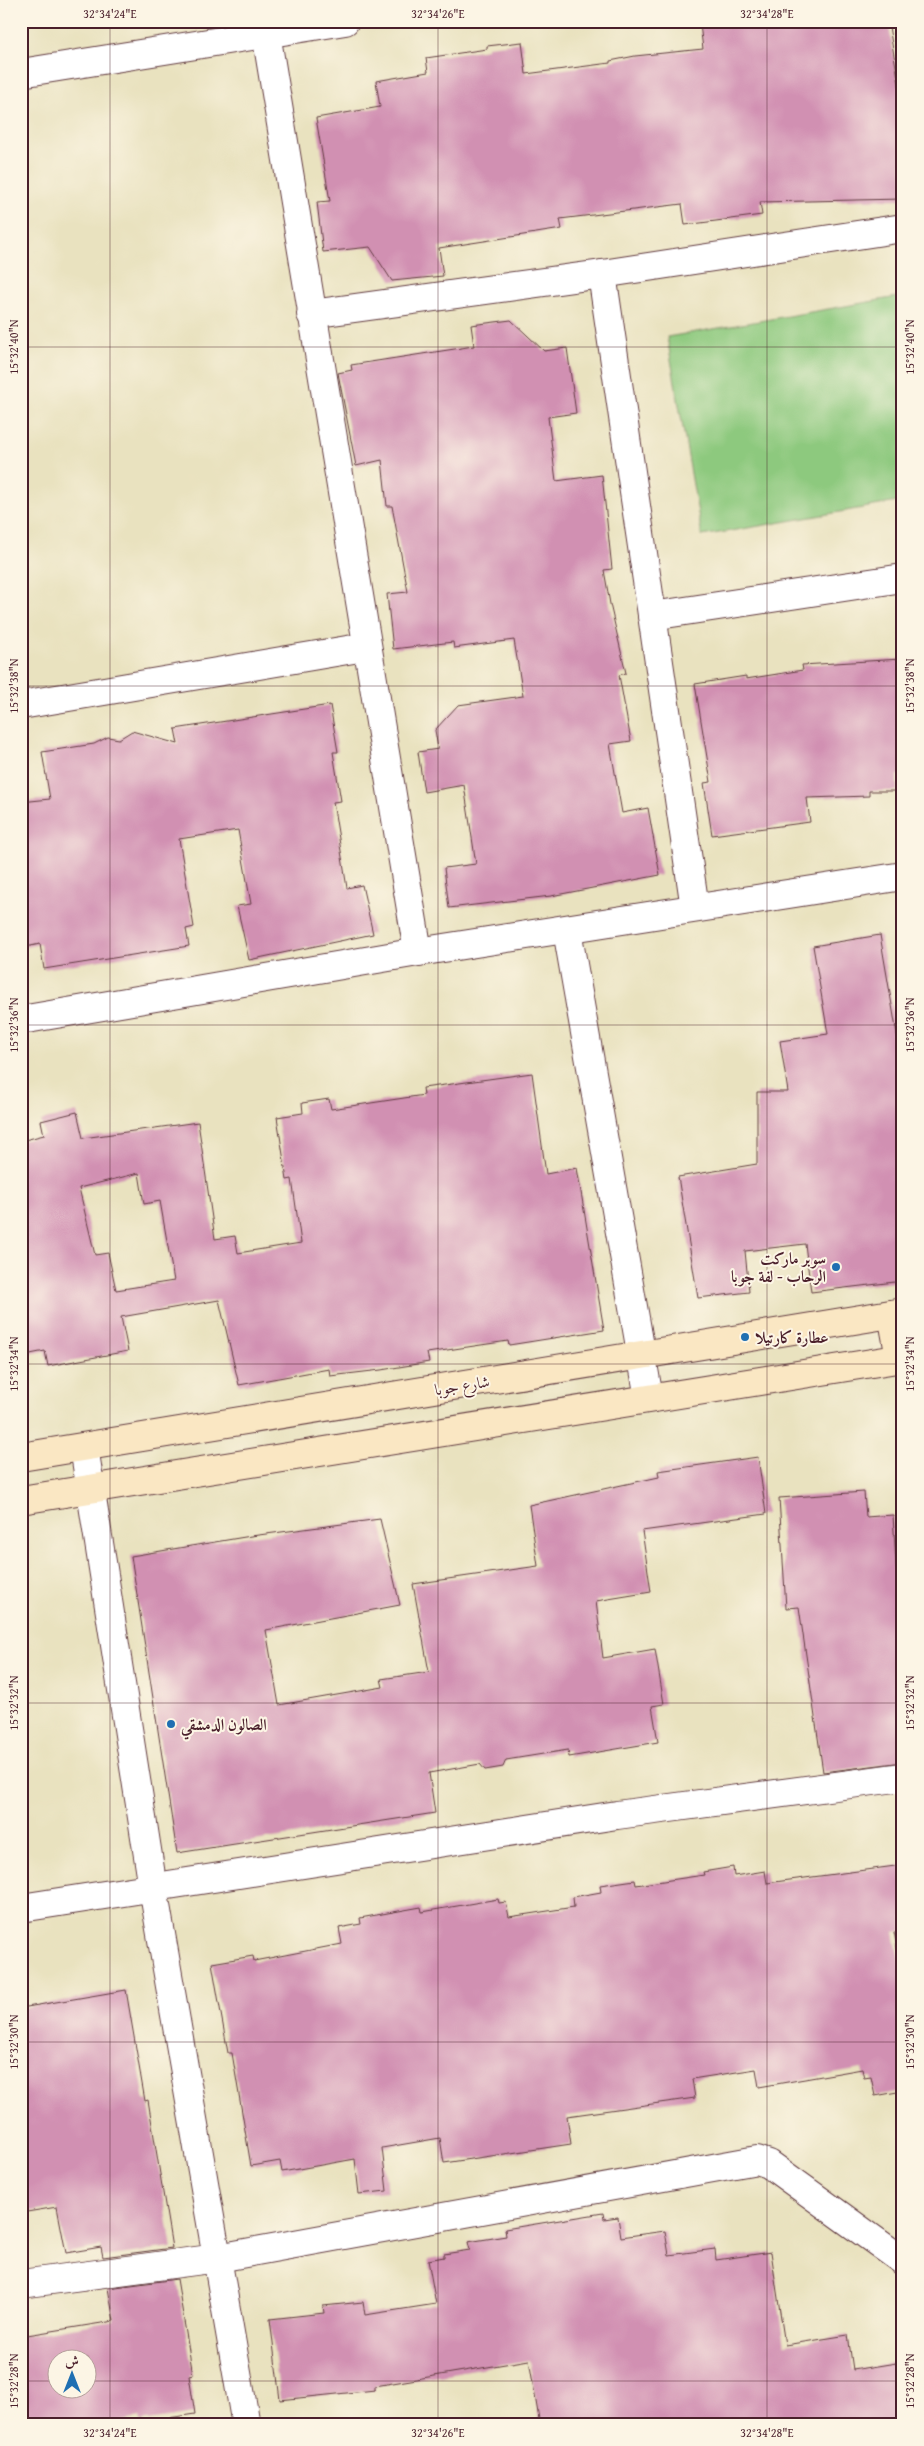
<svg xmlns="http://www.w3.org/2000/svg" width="924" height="2446" font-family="'Gentium Book Plus',Amiri,serif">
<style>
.green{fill:#8dc97e;stroke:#6c7454}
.building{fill:#d190b2;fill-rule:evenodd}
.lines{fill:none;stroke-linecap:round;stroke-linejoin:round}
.street-casing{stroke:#623c41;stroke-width:30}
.secondary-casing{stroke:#623c41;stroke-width:30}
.street{stroke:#fff;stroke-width:28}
.secondary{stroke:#fae7c3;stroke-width:28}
.ticks{fill:none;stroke:#4a1f2b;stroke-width:1;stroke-opacity:0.45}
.poi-dot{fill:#1f6fb2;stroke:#fcf5e5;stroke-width:2}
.labels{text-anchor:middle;stroke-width:4;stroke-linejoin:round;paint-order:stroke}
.poi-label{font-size:16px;font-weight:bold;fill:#4a1f2b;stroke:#fcf5e5;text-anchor:start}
.street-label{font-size:16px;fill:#4a1f2b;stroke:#fcf5e5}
.neatline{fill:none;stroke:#4a1f2b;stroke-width:2}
.ticks-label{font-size:12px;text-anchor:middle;fill:#4a1f2b}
</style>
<rect width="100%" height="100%" fill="#fcf5e5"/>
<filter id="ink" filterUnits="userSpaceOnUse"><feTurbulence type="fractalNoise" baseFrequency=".02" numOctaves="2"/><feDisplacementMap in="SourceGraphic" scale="10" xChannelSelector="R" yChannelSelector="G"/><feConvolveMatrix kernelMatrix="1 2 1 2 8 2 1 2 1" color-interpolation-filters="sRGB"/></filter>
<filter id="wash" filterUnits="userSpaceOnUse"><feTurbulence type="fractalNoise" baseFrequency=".0096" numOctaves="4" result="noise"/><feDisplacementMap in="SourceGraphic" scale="20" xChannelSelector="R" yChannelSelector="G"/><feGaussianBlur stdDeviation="1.12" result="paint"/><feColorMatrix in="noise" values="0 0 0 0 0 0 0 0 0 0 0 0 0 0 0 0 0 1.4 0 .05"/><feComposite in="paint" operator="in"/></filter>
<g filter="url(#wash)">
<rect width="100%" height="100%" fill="#e9e2bf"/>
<polygon class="green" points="903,296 903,501 702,536 667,337"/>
<g id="blocks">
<g class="building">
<polygon points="719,21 736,21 736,25 764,21 888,21 899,84 903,199 760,202 762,215 685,225 682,204 560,219 562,229 439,248 443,276 392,281 370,247 323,252 317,202 330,201 316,118 380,107 376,81 428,72 426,58 487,49 487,46 522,42 526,74 610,63 610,61 635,56 703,49 700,24"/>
<polygon points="511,320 544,351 567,348 576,413 548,417 556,481 602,475 612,569 604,570 610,604 626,673 619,675 631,741 610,744 622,813 648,808 660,875 551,896 449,908 444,868 476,864 464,785 424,792 418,752 438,749 435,730 458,705 523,696 514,640 454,648 453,642 393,649 387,594 408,592 392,506 387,506 382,460 356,466 338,373 352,370 351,365 474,346 471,325"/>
<polygon points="901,659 903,775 897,775 897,791 869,791 869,796 807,798 810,822 712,835 704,783 711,782 695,684 746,676 746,679 803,670 802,665"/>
<polygon points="330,705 338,752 333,752 341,801 333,802 347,888 362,885 373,934 249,960 237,906 251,904 238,830 179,839 194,927 186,929 189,946 44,969 40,944 21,948 21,802 50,799 42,752 94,744 108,737 119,739 132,731 178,744 175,729"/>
<polygon points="880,935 899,1046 903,1046 903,1281 811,1292 805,1244 745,1251 749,1292 698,1298 678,1177 757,1164 757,1092 788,1092 780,1041 828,1034 813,946"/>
<path d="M 532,1073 L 546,1174 L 577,1168 L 604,1330 L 509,1345 L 508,1341 L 427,1353 L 429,1362 L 381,1370 L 330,1376 L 329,1369 L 239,1385 L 219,1300 L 121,1317 L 128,1351 L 48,1366 L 45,1351 L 25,1355 L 21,1335 L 21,1280 L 27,1279 L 21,1252 L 21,1141 L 44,1135 L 41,1121 L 77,1112 L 83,1138 L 198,1122 L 215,1239 L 235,1236 L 238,1253 L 301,1243 L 292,1179 L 287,1180 L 277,1117 L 303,1113 L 302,1103 L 329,1099 L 331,1109 L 424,1095 L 423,1088 ZM 139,1173 L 144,1204 L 160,1201 L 174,1281 L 116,1290 L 108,1253 L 95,1255 L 79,1188 Z"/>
<polygon points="758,1457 766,1514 642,1531 651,1592 596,1601 603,1658 655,1649 664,1704 652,1706 658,1742 569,1757 568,1750 506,1760 503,1767 485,1770 480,1764 429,1773 435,1813 177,1853 131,1556 251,1536 380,1519 400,1605 266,1630 279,1705 383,1687 381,1679 429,1672 413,1584 538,1566 529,1505 659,1477 658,1471"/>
<polygon points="864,1492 866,1517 893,1515 900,1628 903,1628 903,1762 823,1772 799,1607 786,1608 779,1498"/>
<polygon points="903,1865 903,1931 894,1932 903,1981 903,2091 875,2096 871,2077 864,2078 862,2069 759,2087 756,2069 692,2079 695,2098 567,2116 571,2144 444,2163 440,2138 382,2148 387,2191 359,2194 355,2159 282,2172 280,2161 251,2166 232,2053 228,2053 212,1963 253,1956 254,1961 342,1944 339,1928 361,1924 360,1918 421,1907 422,1912 498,1899 499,1903 506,1902 509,1917 574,1907 573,1897 601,1892 600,1885 635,1880 636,1885 704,1875 703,1872 733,1867 734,1876 765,1871 767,1883"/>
<polygon points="126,1990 145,2101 148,2100 172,2248 103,2257 101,2247 66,2253 57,2207 21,2213 21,2008"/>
<polygon points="603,2213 604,2219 618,2217 621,2237 665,2231 669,2255 715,2249 716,2260 771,2252 785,2345 848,2335 853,2370 896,2363 903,2408 903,2425 540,2425 529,2360 375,2386 375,2390 280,2400 270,2319 324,2313 323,2306 363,2302 365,2315 436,2304 428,2260 444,2257 444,2254 470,2250 468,2242 506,2236 505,2229"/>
<path d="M 177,2279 L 193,2375 L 189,2376 L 195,2414 L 141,2422 L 140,2418 L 99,2425 L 21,2425 L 21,2336 L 114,2321 L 108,2288 ZM 58,2358 L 88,2358 L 88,2388 L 58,2388 Z"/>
</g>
</g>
</g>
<g filter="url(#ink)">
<use href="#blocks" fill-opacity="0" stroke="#623c41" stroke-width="1"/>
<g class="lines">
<g class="street-casing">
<g id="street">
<polyline points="264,21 418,952"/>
<polyline points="21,73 345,21"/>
<polyline points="602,274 695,908"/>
<polyline points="311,314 602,274 903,228"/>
<polyline points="652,616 903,578"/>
<polyline points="21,705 365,647"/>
<polyline points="567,930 649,1398"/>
<polyline points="21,1020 418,952 903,876"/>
<polyline points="84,1447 153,1888 246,2425"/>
<polyline points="21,1908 617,1815 903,1777"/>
<polyline points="21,2284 218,2258 757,2160 769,2164 903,2261"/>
</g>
</g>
<g class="secondary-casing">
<g id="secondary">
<polyline points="892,1314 900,1358"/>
<polyline points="21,1457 903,1312"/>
<polyline points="21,1500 903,1358"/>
</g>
</g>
<use href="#street" class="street"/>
<use href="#secondary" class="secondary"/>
</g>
</g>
<path class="ticks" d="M 110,21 L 110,2425M 438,21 L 438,2425M 767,21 L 767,2425M 21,347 L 903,347M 21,686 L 903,686M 21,1025 L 903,1025M 21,1364 L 903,1364M 21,1703 L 903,1703M 21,2042 L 903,2042M 21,2381 L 58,2381M 88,2381 L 903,2381"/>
<g class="poi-dot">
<circle cx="836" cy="1267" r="5"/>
<circle cx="745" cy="1337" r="5"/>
<circle cx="171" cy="1724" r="5"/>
</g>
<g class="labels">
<g class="poi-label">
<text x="826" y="1264" text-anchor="end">سوبر ماركت<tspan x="826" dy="18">الرحاب - لفة جوبا</tspan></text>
<text x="755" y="1343">عطارة كارتيلا</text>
<text x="181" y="1730">الصالون الدمشقي</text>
</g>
<g class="street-label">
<text transform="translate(462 1385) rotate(-9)" y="6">شارع جوبا</text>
</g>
</g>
<rect width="924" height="2446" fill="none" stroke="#fcf5e5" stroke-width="55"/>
<g transform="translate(72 2374)"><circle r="24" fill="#fcf5e5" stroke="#b59f9b"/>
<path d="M0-4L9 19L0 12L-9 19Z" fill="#1f6fb2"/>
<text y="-8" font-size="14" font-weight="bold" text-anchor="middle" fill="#4a1f2b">ش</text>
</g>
<rect x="28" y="28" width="868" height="2390" class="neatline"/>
<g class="ticks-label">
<text x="110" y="18">32°34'24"E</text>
<text x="438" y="18">32°34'26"E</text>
<text x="767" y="18">32°34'28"E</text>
<text transform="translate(14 347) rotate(-90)" y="4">15°32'40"N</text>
<text transform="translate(910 347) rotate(-90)" y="4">15°32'40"N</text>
<text transform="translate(14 686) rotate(-90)" y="4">15°32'38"N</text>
<text transform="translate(910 686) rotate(-90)" y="4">15°32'38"N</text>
<text transform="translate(14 1025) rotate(-90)" y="4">15°32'36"N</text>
<text transform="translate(910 1025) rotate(-90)" y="4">15°32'36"N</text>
<text transform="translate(14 1364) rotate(-90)" y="4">15°32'34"N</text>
<text transform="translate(910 1364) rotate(-90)" y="4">15°32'34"N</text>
<text transform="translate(14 1703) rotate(-90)" y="4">15°32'32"N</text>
<text transform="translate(910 1703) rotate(-90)" y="4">15°32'32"N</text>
<text transform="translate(14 2042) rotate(-90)" y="4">15°32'30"N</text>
<text transform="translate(910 2042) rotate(-90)" y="4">15°32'30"N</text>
<text transform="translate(14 2381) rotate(-90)" y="4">15°32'28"N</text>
<text transform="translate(910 2381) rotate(-90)" y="4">15°32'28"N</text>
<text x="110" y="2437">32°34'24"E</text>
<text x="438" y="2437">32°34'26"E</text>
<text x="767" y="2437">32°34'28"E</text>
</g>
</svg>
